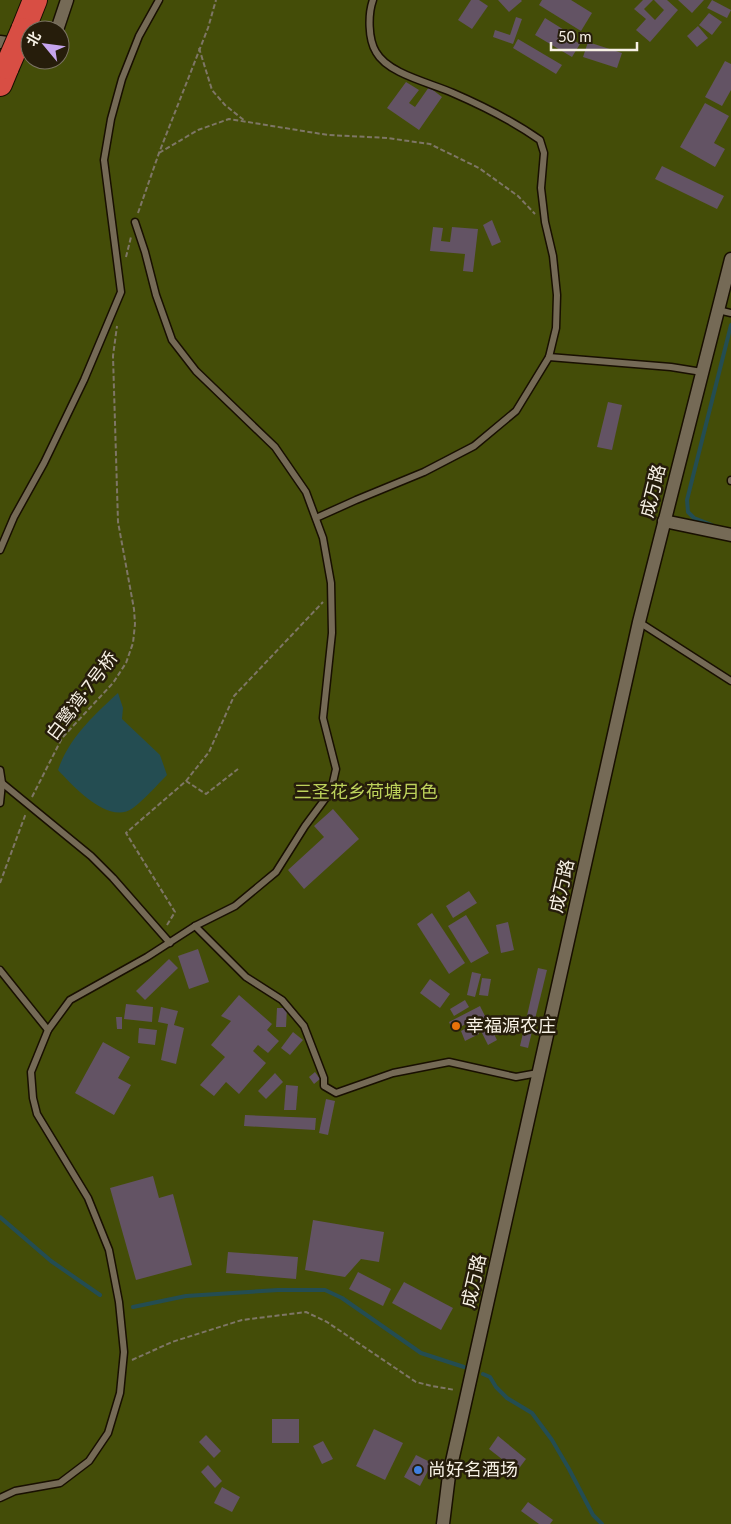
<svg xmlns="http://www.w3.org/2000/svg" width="731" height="1524" font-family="Lato,'Noto Sans SC',sans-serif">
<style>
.green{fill:#444d08;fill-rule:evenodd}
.water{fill:#244d52}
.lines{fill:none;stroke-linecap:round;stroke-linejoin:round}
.stream{stroke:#244d52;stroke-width:4}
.building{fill:#635364}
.service-casing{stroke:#180f01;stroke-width:9}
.minor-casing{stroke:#180f01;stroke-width:15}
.motorway-casing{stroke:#180f01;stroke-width:26}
.path{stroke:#7e7666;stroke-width:2;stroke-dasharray:5 2.5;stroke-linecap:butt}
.service{stroke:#756a56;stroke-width:6}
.minor{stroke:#756a56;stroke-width:12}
.motorway{stroke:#d84e44;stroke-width:24}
.motorway-bridge-casing{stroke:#180f01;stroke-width:26;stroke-linecap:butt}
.motorway-bridge{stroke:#d84e44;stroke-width:24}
.food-dot{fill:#e8710a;stroke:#261d0b;stroke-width:2}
.shop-dot{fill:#3f7fe0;stroke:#261d0b;stroke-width:2}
.labels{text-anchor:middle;stroke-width:5;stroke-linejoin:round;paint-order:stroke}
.street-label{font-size:18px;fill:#f7f1e5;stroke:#261d0b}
.park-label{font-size:18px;fill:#bdd25b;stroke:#261d0b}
.poi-label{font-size:18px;fill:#f7f1e5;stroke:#261d0b;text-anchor:start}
</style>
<rect width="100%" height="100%" fill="#302714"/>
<path class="green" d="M 0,0 L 731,0 L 731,1524 L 0,1524 ZM 30,30 L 60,30 L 60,60 L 30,60 Z"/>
<path class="water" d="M 118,693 L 123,708 L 122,719 L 160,755 L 167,775 C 156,786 145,799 133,808 C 109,826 73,786 58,770 C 69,738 94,715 118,693 Z"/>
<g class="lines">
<g class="stream">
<polyline points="712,525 694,518 688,512 687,500 731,325"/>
<polyline points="0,1217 51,1261 100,1295"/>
<polyline points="133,1307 186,1296 278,1290 325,1290 342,1298 421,1353 464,1367"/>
<polyline points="483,1374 490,1377 496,1387 507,1398 532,1413 552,1440 569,1469 593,1515 602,1524"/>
</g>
</g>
<g class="building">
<polygon points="471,0 479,0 488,6 472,29 458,20"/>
<polygon points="498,0 521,0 522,1 509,12"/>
<polygon points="542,0 571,0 592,13 581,31 539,5"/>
<polygon points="643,0 653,0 644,9 655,20 664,10 654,0 667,0 678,10 650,42 636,30 646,19 634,9"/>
<polygon points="678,0 704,0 692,13"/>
<polygon points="712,0 731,10 727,18 707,8"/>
<polygon points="709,13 722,22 712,35 699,25"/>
<polygon points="516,17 522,19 513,44 493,37 495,30 510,35"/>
<polygon points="545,18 577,38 575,41 580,44 572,57 535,35"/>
<polygon points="698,26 708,38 697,47 687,36"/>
<polygon points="518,39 562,65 556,74 513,48"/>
<polygon points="588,42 622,53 617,68 583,57"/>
<polygon points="725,61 731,64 731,90 722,106 705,97"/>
<polygon points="406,82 419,90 409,103 415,107 429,87 442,97 419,130 387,108"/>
<polygon points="705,103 729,116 714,143 725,149 715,167 680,147"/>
<polygon points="662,166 724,196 717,209 655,179"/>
<polygon points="492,220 501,242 492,246 483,225"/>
<polygon points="433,227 443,228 441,241 450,242 452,227 478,229 473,272 463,271 465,254 430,251"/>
<polygon points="608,402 622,405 612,450 597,447"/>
<polygon points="333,809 359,839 304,889 288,870 324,837 314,826"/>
<polygon points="469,891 477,903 453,918 446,906"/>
<polygon points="432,913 465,963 449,974 417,924"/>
<polygon points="466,915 489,953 471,963 448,926"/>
<polygon points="508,922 514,950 501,953 496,925"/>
<polygon points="198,949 209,982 189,989 178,956"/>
<polygon points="169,959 178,968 145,1000 136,991"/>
<polygon points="538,968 547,970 528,1048 520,1046"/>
<polygon points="472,972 481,974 475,997 467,995"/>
<polygon points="482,978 491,979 488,996 479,995"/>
<polygon points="430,979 450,994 440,1008 420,993"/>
<polygon points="239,995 272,1024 267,1030 279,1041 268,1053 258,1045 253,1051 266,1063 239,1094 226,1082 214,1096 200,1085 225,1057 211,1045 231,1021 221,1016"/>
<polygon points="465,1000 469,1007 454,1016 450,1009"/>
<polygon points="126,1004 153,1007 152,1022 124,1019"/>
<polygon points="480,1006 497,1040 488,1045 475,1019 453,1031 449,1022"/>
<polygon points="161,1007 178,1011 174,1025 184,1028 176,1064 161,1060 168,1024 158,1022"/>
<polygon points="277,1008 287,1008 286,1027 276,1027"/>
<polygon points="116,1017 122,1017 122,1029 117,1029"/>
<polygon points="474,1024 479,1034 465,1041 461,1031"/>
<polygon points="139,1028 157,1030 155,1045 138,1043"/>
<polygon points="293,1032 303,1040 290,1055 281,1048"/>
<polygon points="103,1042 130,1057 118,1078 131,1085 114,1115 75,1093"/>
<polygon points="315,1072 320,1079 314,1084 309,1077"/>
<polygon points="275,1073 283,1082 266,1099 258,1091"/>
<polygon points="286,1085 298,1086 296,1110 284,1110"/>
<polygon points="326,1099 335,1101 328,1135 319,1133"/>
<polygon points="245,1115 316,1118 315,1130 244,1126"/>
<polygon points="153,1176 159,1198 173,1194 192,1265 136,1280 110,1188"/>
<polygon points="313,1220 384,1232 379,1262 361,1259 345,1277 305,1270"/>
<polygon points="228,1252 298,1257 296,1279 226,1273"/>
<polygon points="358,1272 391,1289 383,1306 349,1289"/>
<polygon points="404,1282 453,1308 441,1330 392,1303"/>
<rect x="272" y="1419" width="27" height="24"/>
<polygon points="374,1429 403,1443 385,1480 356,1466"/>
<polygon points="206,1435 221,1451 214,1458 199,1442"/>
<polygon points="498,1436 526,1459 517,1471 489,1449"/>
<polygon points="323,1441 333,1459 322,1464 313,1446"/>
<polygon points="416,1455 432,1463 420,1486 404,1477"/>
<polygon points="208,1465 222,1481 215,1488 201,1472"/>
<polygon points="222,1487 240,1497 232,1512 214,1503"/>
<polygon points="528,1502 553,1520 550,1524 539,1524 521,1511"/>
</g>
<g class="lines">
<g class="service-casing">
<g id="service">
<polyline points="718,310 731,313"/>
<polyline points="549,357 671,367 702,372"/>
<polyline points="731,480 731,481"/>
<path d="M 316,518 L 356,500 L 424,472 L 474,446 L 516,411 L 549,357 L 556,328 L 557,295 L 553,256 L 545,222 L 541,188 L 544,153 L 540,140 C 513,121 483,106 453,93 C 431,83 388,74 376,52 C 368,39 368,14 373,0"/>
<polyline points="0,550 14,517 44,463 84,380 121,292 104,160 111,119 122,79 139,36 159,0"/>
<polyline points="639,622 731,681"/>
<polyline points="0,770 2,783 0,803"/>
<polyline points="2,783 91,856 113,878 170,943"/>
<polyline points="195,926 246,977 282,1000 304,1026 324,1078 324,1086 336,1093 393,1073 449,1062 516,1077 538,1073"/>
<polyline points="0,970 48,1030"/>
<polyline points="0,1498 15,1491 60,1483 89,1461 108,1433 120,1393 124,1352 119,1302 109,1250 88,1198 37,1114 33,1098 31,1072 48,1030 70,1000 147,957 195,926 235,906 276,872 305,826 331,791 336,769 323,718 332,633 331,583 323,538 306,492 275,447 196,371 172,340 156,295 145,252 135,222"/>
</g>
</g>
<g class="minor-casing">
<g id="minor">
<polyline points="57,30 67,0"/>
<polyline points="0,42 30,46"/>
<polyline points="664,521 731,535"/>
<polyline points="443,1524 449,1475 639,622 731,259"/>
</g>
</g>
<g class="motorway-casing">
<g id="motorway">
<polyline points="23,30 35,0"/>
<polyline points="0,84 7,67"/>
</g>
</g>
<g class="path">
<polyline points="199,48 212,90 225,105 245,121"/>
<polyline points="159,153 198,130 229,119 328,135 387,138 430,144 479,168 518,196 535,214"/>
<polyline points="138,213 159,153 208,28 216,0"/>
<polyline points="126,257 131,237"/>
<polyline points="186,781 209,752 234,696 323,602"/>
<polyline points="32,797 62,738 113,683 126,663 133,643 135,624 134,609 118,522 113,356 117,326"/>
<polyline points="0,883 26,813"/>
<polyline points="167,925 175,912 126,833 186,781 206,794 238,769"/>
<polyline points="132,1360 172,1342 242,1320 306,1312 327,1322 416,1382 432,1386 455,1390"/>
</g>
<use href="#service" class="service"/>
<use href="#minor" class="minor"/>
<use href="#motorway" class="motorway"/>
<g class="motorway-bridge-casing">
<polyline id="motorway-bridge" points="7,67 23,30"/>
</g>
<use href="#motorway-bridge" class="motorway-bridge"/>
</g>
<circle class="food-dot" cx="456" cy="1026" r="5"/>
<circle class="shop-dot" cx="418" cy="1470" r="5"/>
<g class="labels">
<g class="street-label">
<text transform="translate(653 491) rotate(-76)" y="6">成万路</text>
<text transform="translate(82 696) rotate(-53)" y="6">白鹭湾·7号桥</text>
<text transform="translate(562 886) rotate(-77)" y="6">成万路</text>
<text transform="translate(474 1281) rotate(-77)" y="6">成万路</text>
</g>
<g class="park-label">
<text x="366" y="798">三圣花乡荷塘月色</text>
</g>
<g class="poi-label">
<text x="466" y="1032">幸福源农庄</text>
<text x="428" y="1476">尚好名酒场</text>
</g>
</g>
<g transform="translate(45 45) rotate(299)"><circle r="24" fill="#261d0b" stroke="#7a7262"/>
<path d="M0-4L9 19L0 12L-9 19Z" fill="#c7a6ef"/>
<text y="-8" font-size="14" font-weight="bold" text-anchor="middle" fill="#f7f1e5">北</text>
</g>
<path d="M551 42v8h86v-8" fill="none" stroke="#f7f1e5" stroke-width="2.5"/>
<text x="558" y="42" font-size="15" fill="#f7f1e5" stroke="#261d0b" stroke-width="4" paint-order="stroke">50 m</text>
</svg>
